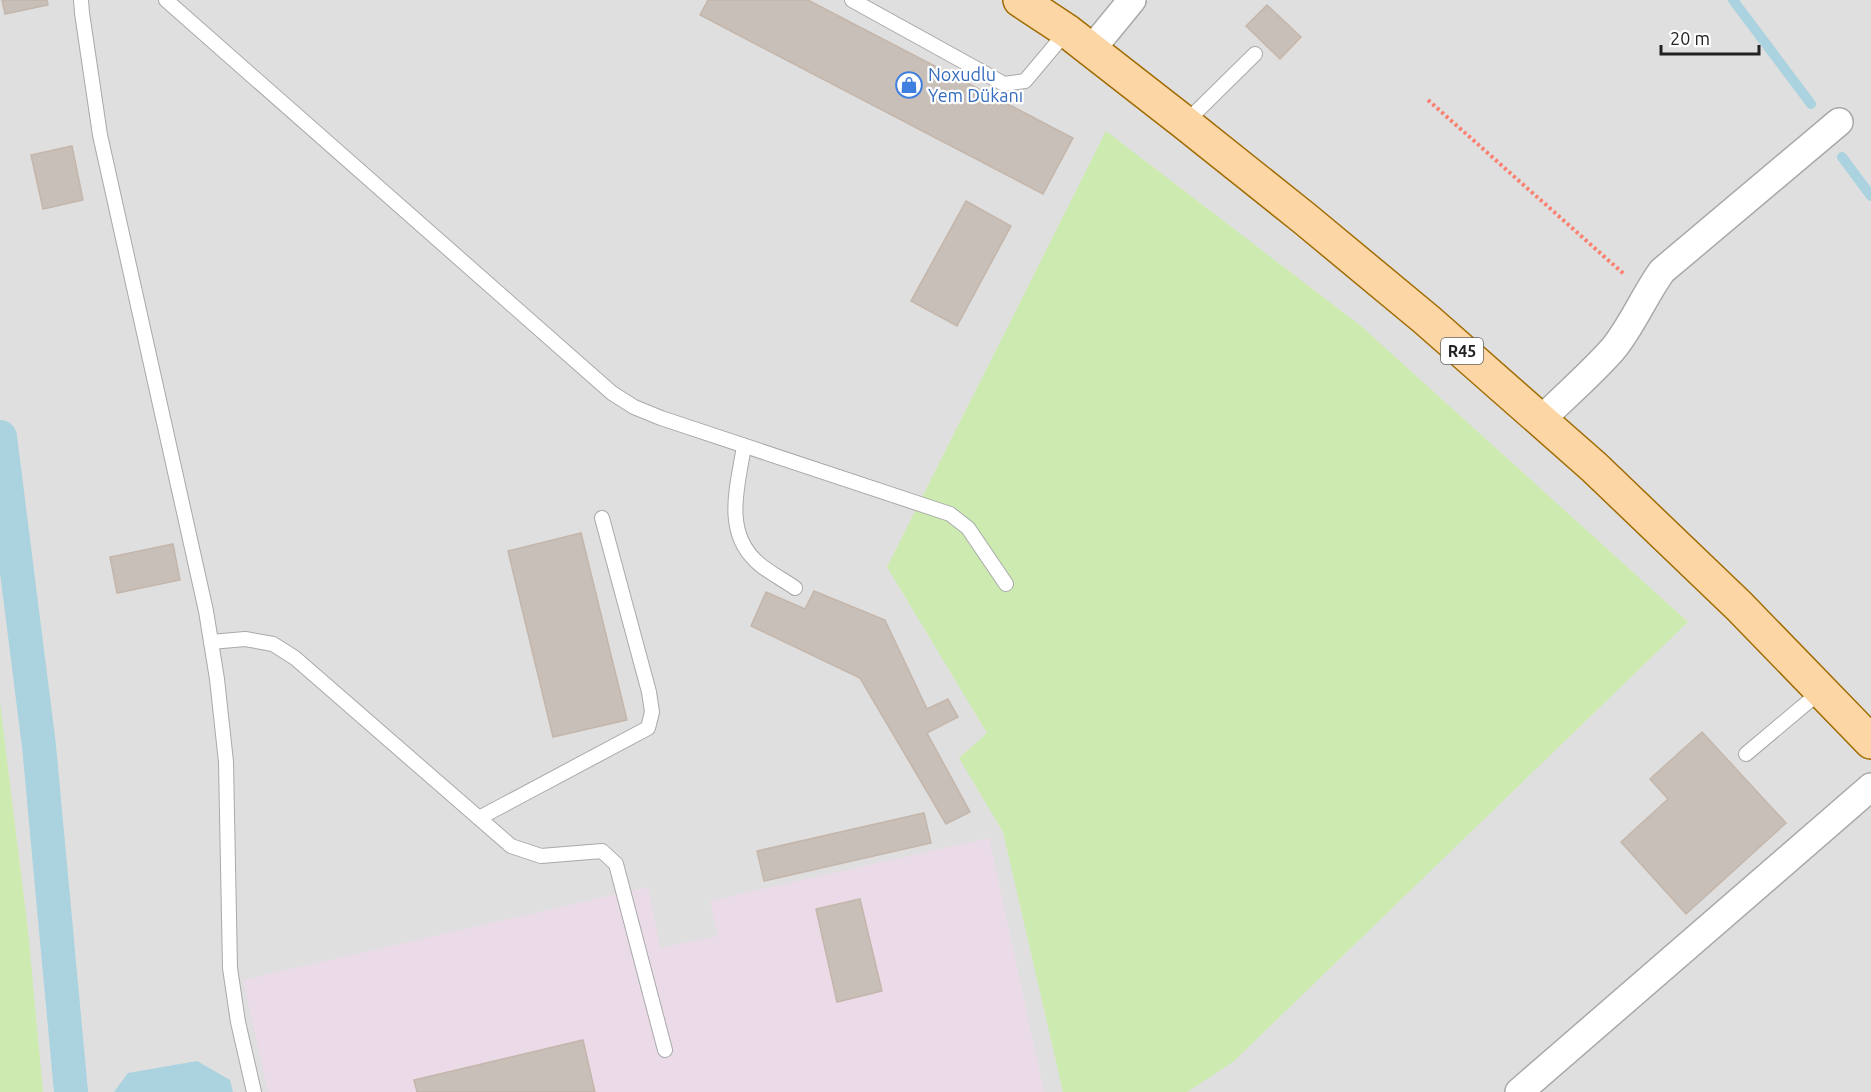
<svg xmlns="http://www.w3.org/2000/svg" width="1871" height="1092" font-family="Ubuntu,sans-serif">
<style>
.residential{fill:#e0dfdf}
.industrial{fill:#ebdbe8}
.grass{fill:#cdebb0}
.water{fill:#aad3df}
.lines{fill:none;stroke-linecap:round;stroke-linejoin:round}
.stream{stroke:#aad3df;stroke-width:10}
.canal{stroke:#aad3df;stroke-width:34}
.building{fill:#c7bfb8;stroke:#c4b6ab;stroke-width:1.5}
.lane-casing{stroke:#a9a9a9;stroke-width:16}
.street-casing{stroke:#a9a9a9;stroke-width:30}
.primary-casing{stroke:#a06b00;stroke-width:36}
.path{stroke:#fa8072;stroke-width:4;stroke-dasharray:3 3;stroke-linecap:butt}
.lane{stroke:#fff;stroke-width:14}
.street{stroke:#fff;stroke-width:27}
.primary{stroke:#fcd6a4;stroke-width:33}
.labels{text-anchor:middle;stroke-width:4.5;stroke-linejoin:round;paint-order:stroke}
.shield{fill:#fff;stroke:#646464;stroke-width:1.5}
.shield-label{font-size:16px;font-weight:bold;fill:#222}
.shop-label{font-size:18px;fill:#366cbe;stroke:#fff;text-anchor:start}
</style>
<rect width="100%" height="100%" fill="#f2efe9"/>
<rect class="residential" x="0" y="0" width="1871" height="1092"/>
<polygon class="industrial" points="989,838 1044,1092 268,1092 243,980 648,887 660,948 718,936 710,901"/>
<g class="grass">
<polygon points="1106,131 1361,326 1688,622 1233,1062 1187,1092 1063,1092 1003,832 959,758 987,733 887,567"/>
<polygon points="0,703 28,930 43,1092 0,1092"/>
</g>
<polygon class="water" points="197,1061 230,1080 233,1092 114,1092 128,1073"/>
<g class="lines">
<g class="stream">
<polyline points="1733,0 1811,104"/>
<polyline points="1842,157 1871,196"/>
</g>
<polyline class="canal" points="0,437 39,746 71,1092"/>
</g>
<g class="building">
<polygon points="2,0 47,0 48,5 5,14"/>
<polygon points="708,0 808,0 1073,138 1043,194 700,15"/>
<polygon points="1267,5 1301,37 1280,59 1246,26"/>
<polygon points="72,146 83,200 43,209 31,155"/>
<polygon points="966,201 1011,226 957,326 911,301"/>
<polygon points="581,533 627,720 553,737 508,551"/>
<polygon points="173,544 180,580 117,593 110,557"/>
<polygon points="814,591 885,620 927,709 948,699 958,717 927,733 970,812 946,824 860,678 751,626 766,592 805,609"/>
<polygon points="1702,732 1786,823 1686,914 1621,842 1668,799 1650,779"/>
<polygon points="924,813 931,843 764,881 757,851"/>
<polygon points="860,899 882,991 837,1002 816,909"/>
<polygon points="583,1040 595,1092 417,1092 414,1080"/>
</g>
<g class="lines">
<g class="lane-casing">
<g id="lane">
<polyline points="81,0 82,13 100,135 206,611 217,679 226,762 230,968 238,1022 254,1092"/>
<polyline points="166,0 612,393 634,407 661,418 950,514 968,528 1006,584"/>
<polyline points="852,0 1004,84 1025,81 1067,31"/>
<polyline points="1185,123 1255,54"/>
<path d="M 744,446 C 738,485 723,530 756,561 C 767,572 783,579 795,588"/>
<polyline points="211,642 245,639 273,644 295,658 511,846 541,856 602,851 616,864 665,1050"/>
<polyline points="1746,754 1821,691"/>
<polyline points="479,818 648,728 652,712 649,692 602,518"/>
</g>
</g>
<g class="street-casing">
<g id="street">
<polyline points="1091,50 1132,0"/>
<path d="M 1541,420 C 1564,397 1591,374 1613,349 C 1632,326 1644,296 1662,271 L 1839,122"/>
<polyline points="1519,1092 1871,787"/>
</g>
</g>
<g class="primary-casing">
<polyline id="primary" points="1020,0 1067,31 1185,123 1304,218 1427,320 1594,467 1739,606 1871,742"/>
</g>
<polyline class="path" points="1428,100 1625,275"/>
<use href="#lane" class="lane"/>
<use href="#street" class="street"/>
<use href="#primary" class="primary"/>
</g>
<defs>
<g id="shop-ring" transform="scale(1.35)"><circle r="9.5" fill="#fff" stroke="#3f7fe0" stroke-width="1.5"/><path d="M-5-2.5h2.3a2.7 3.5 0 0 1 5.4 0H5L5.5 6h-11ZM-1.5-2.5h3a1.5 2.3 0 0 0-3 0Z" fill="#3f7fe0"/></g>
</defs>
<g fill-rule="evenodd">
<use href="#shop-ring" x="909" y="85"/>
</g>
<g class="labels">
<rect class="shield" x="1441" y="338" width="42" height="26" rx="4.5"/>
<g class="shield-label">
<text x="1462" y="357">R45</text>
</g>
<g class="shop-label">
<text x="928" y="81">Noxudlu<tspan x="928" dy="21">Yem Dükanı</tspan></text>
</g>
</g>
<path d="M1661 45v9h98v-9" fill="none" stroke="#222222" stroke-width="3"/>
<text x="1670" y="45" font-size="18" fill="#222222" stroke="#ffffff" stroke-width="4.5" paint-order="stroke">20 m</text>
</svg>
